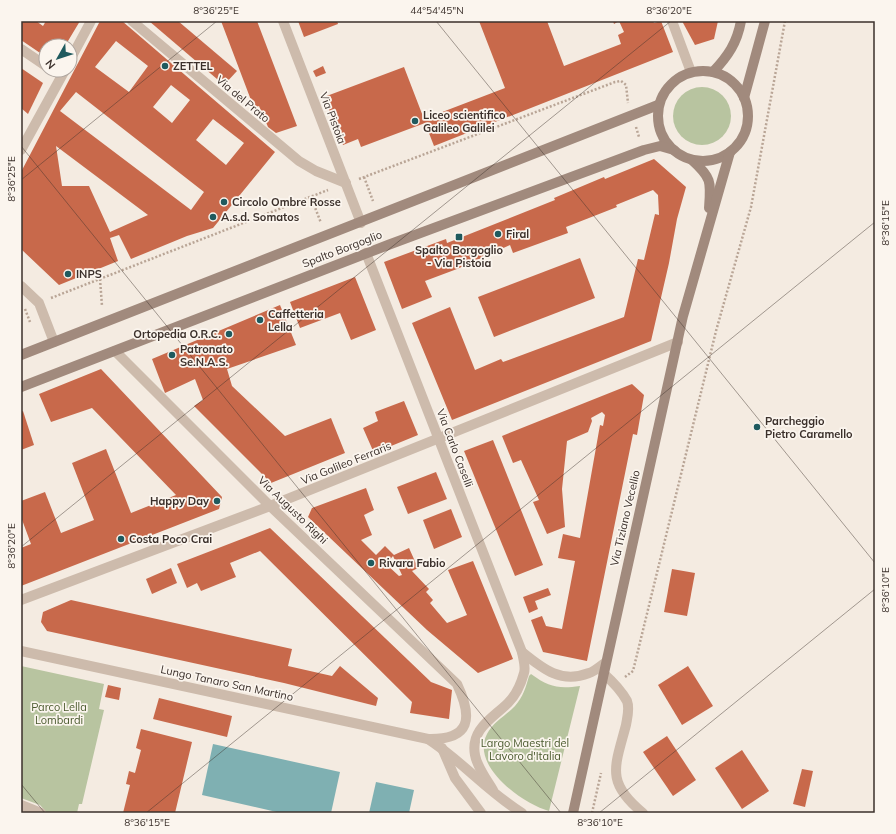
<svg xmlns="http://www.w3.org/2000/svg" width="896" height="834" font-family="Mulish,sans-serif">
<style>
.green{fill:#b8c4a0}
.water{fill:#7fb0b2}
.building{fill:#c8694b;fill-rule:evenodd}
.lines{fill:none;stroke-linecap:round;stroke-linejoin:round}
.path{stroke:#b9a596;stroke-width:2.5;stroke-dasharray:2 2;stroke-linecap:butt}
.pedestrian{stroke:#cdbbac;stroke-width:10}
.minor{stroke:#cdbbac;stroke-width:10}
.secondary{stroke:#a18a7d;stroke-width:10}
.ticks{fill:none;stroke:#3b302b;stroke-width:1;stroke-opacity:0.45}
.poi-dot{fill:#1f5a5e;stroke:#fbf5ee;stroke-width:1.5}
.labels{text-anchor:middle;stroke-width:3.5;stroke-linejoin:round;paint-order:stroke}
.poi-label{font-size:11px;font-weight:bold;fill:#3b302b;stroke:#fbf5ee;text-anchor:start}
.street-label{font-size:11px;fill:#3b302b;stroke:#fbf5ee}
.park-label{font-size:11px;fill:#4a5a2e;stroke:#fbf5ee}
.neatline{fill:none;stroke:#3b302b;stroke-width:1.5}
.ticks-label{font-size:10px;text-anchor:middle;fill:#3b302b}
</style>
<rect width="100%" height="100%" fill="#f4ebe1"/>
<g class="green">
<circle cx="702" cy="116" r="29"/>
<polygon points="21,666 104,684 99,709 104,710 82,804 79,804 77,813 47,813 40,805 21,798"/>
<path d="M 531,674 C 549,687 558,689 580,686 L 549,811 C 523,804 470,766 487,734 C 493,722 507,715 515,706 C 523,697 526,687 529,676 Z"/>
</g>
<g class="water">
<polygon points="213,744 340,772 331,813 281,813 202,795"/>
<polygon points="376,782 414,790 409,813 369,813"/>
</g>
<g class="building">
<polygon points="21,21 36,21 43,26 46,21 80,21 65,46 46,46 46,57 21,40"/>
<path d="M 100,21 L 122,21 L 275,152 L 213,228 L 187,236 L 131,259 L 119,235 L 110,238 L 118,261 L 59,285 L 21,249 L 21,172 ZM 116,41 L 148,66 L 129,92 L 95,67 ZM 171,85 L 190,100 L 172,123 L 153,107 ZM 76,92 L 204,192 L 191,210 L 60,111 ZM 213,119 L 244,143 L 226,165 L 196,140 ZM 56,146 L 148,215 L 110,232 L 89,186 L 62,186 Z"/>
<polygon points="149,21 178,21 237,71 224,85"/>
<polygon points="221,21 257,21 297,126 276,133 268,127 259,106 254,108"/>
<polygon points="298,21 337,21 338,24 304,37"/>
<polygon points="479,21 547,21 564,66 621,44 618,35 624,32 619,21 614,24 613,21 653,21 654,23 661,21 673,52 434,146 425,123 361,147 358,139 343,145 324,97 404,67 424,119 505,88"/>
<polygon points="682,21 718,21 714,39 695,45"/>
<polygon points="323,66 326,73 316,77 313,71"/>
<polygon points="21,68 43,83 28,114 21,108"/>
<polygon points="654,159 686,187 677,219 669,263 651,341 452,420 412,323 450,307 475,370 501,359 503,362 624,317 638,259 644,260 655,214 659,215 658,195 653,190 616,205 617,207 566,227 568,233 513,253 510,245 457,269 425,281 432,297 402,309 384,262 446,239 447,243 555,200 554,198 604,177 605,179"/>
<polygon points="580,258 595,298 494,337 478,297"/>
<polygon points="355,277 376,330 351,340 340,313 300,328 290,302"/>
<polygon points="280,305 296,345 227,369 232,386 285,436 331,418 345,453 271,483 194,406 203,400 195,379 165,393 152,359"/>
<polygon points="101,369 222,497 219,509 21,586 21,548 31,544 21,517 21,501 45,492 61,533 94,520 72,463 106,449 131,513 176,495 92,408 51,422 39,394"/>
<polygon points="632,384 644,395 637,435 633,434 587,661 543,652 531,620 542,616 546,626 562,629 575,561 558,558 563,534 580,538 600,425 603,426 605,415 602,412 591,418 592,421 588,432 567,441 562,489 565,527 547,534 533,502 539,500 521,460 513,463 502,436"/>
<polygon points="404,401 418,435 374,453 363,428 378,421 375,412"/>
<polygon points="23,411 34,445 21,450 21,412"/>
<polygon points="493,440 543,565 515,576 464,451"/>
<polygon points="436,472 447,499 408,514 397,487"/>
<path d="M 366,488 L 374,510 L 364,515 L 372,535 L 361,540 L 376,555 L 385,546 L 394,555 L 409,548 L 418,568 L 412,571 L 429,589 L 426,592 L 433,600 L 430,603 L 447,623 L 467,615 L 448,570 L 473,561 L 513,659 L 478,673 L 427,630 L 308,517 L 312,508 ZM 393,556 L 402,575 L 399,576 L 386,564 Z"/>
<polygon points="451,509 462,537 434,549 423,520"/>
<polygon points="270,528 431,682 452,690 449,719 410,713 412,702 260,551 230,563 236,577 201,591 197,583 187,588 177,564"/>
<polygon points="171,568 177,583 152,594 146,579"/>
<polygon points="672,569 695,573 687,616 664,612"/>
<polygon points="548,588 551,595 535,601 538,609 529,613 523,597"/>
<polygon points="71,600 292,649 288,666 332,676 340,666 378,698 376,706 284,683 47,631 41,622 43,612"/>
<polygon points="688,666 713,706 682,725 658,685"/>
<polygon points="108,685 121,688 119,700 105,697"/>
<polygon points="159,698 232,716 227,737 153,719"/>
<polygon points="141,729 192,742 175,813 123,813 130,785 126,784 129,771 135,773 141,750 136,748"/>
<polygon points="667,736 696,780 673,796 643,752"/>
<polygon points="742,750 769,791 742,809 715,768"/>
<polygon points="802,769 813,771 805,807 793,804"/>
</g>
<g class="lines">
<g class="path">
<polyline points="636,127 639,137"/>
<polyline points="364,177 373,201"/>
<polyline points="359,179 615,82 621,81 626,85 628,103"/>
<polyline points="311,197 321,223"/>
<polyline points="100,279 102,306"/>
<polyline points="51,298 328,190"/>
<polyline points="25,309 30,322"/>
<polyline points="625,677 633,671 716,331 751,207 785,21"/>
<polyline points="592,813 601,773"/>
</g>
<g class="pedestrian">
<polyline points="442,748 455,778 481,813"/>
<polyline points="21,805 41,813"/>
</g>
<g class="minor">
<polyline points="132,21 299,161 316,171 346,183"/>
<polyline points="283,21 361,223"/>
<polyline points="672,21 691,72"/>
<polyline points="21,49 46,66"/>
<polyline points="70,60 91,21"/>
<polyline points="21,150 65,70"/>
<path d="M 366,253 L 522,652 C 523,658 526,667 524,673 C 521,684 516,695 508,703 C 493,718 470,729 475,755 C 477,767 487,780 493,790"/>
<polyline points="21,286 39,303 54,342"/>
<polyline points="21,600 270,506 678,342"/>
<path d="M 21,651 L 428,739 C 471,740 473,718 457,684 L 270,506 L 115,351"/>
<path d="M 522,652 C 543,669 561,684 589,673 C 595,671 600,666 605,663"/>
<path d="M 603,673 C 612,681 621,690 627,701 C 630,709 627,718 626,725 C 615,767 605,782 643,813"/>
<path d="M 428,739 C 462,761 488,792 522,813"/>
</g>
<g class="secondary">
<circle cx="703" cy="116" r="45"/>
<path d="M 713,72 C 728,56 737,43 741,21"/>
<polyline points="744,98 765,21"/>
<path d="M 692,160 C 712,178 711,182 709,208"/>
<polyline points="21,355 658,105"/>
<polyline points="21,387 388,245 644,150 660,146 674,150"/>
<polyline points="573,813 683,316 730,152"/>
</g>
</g>
<path class="ticks" d="M 436,21 L 875,563M 21,146 L 561,813M 21,180 L 217,21M 21,547 L 671,21M 21,784 L 45,813M 146,813 L 875,222M 599,813 L 875,589"/>
<g class="poi-dot">
<circle cx="165" cy="66" r="4"/>
<circle cx="415" cy="121" r="4"/>
<circle cx="224" cy="202" r="4"/>
<circle cx="213" cy="217" r="4"/>
<circle cx="498" cy="234" r="4"/>
<rect x="455" y="233" width="8" height="8" rx="2"/>
<circle cx="68" cy="274" r="4"/>
<circle cx="260" cy="320" r="4"/>
<circle cx="229" cy="334" r="4"/>
<circle cx="172" cy="355" r="4"/>
<circle cx="757" cy="427" r="4"/>
<circle cx="217" cy="501" r="4"/>
<circle cx="121" cy="539" r="4"/>
<circle cx="371" cy="563" r="4"/>
</g>
<g class="labels">
<g class="poi-label">
<text x="173" y="70">ZETTEL</text>
<text x="423" y="119">Liceo scientifico<tspan x="423" dy="13">Galileo Galilei</tspan></text>
<text x="232" y="206">Circolo Ombre Rosse</text>
<text x="221" y="221">A.s.d. Somatos</text>
<text x="506" y="238">Firal</text>
<text x="459" y="254" text-anchor="middle">Spalto Borgoglio<tspan x="459" dy="13">- Via Pistoia</tspan></text>
<text x="76" y="278">INPS</text>
<text x="268" y="318">Caffetteria<tspan x="268" dy="13">Lella</tspan></text>
<text x="221" y="338" text-anchor="end">Ortopedia O.R.C.</text>
<text x="180" y="353">Patronato<tspan x="180" dy="13">Se.N.A.S.</tspan></text>
<text x="765" y="425">Parcheggio<tspan x="765" dy="13">Pietro Caramello</tspan></text>
<text x="209" y="505" text-anchor="end">Happy Day</text>
<text x="129" y="543">Costa Poco Crai</text>
<text x="379" y="567">Rivara Fabio</text>
</g>
<g class="street-label">
<text transform="translate(243 99) rotate(40)" y="4">Via del Prato</text>
<text transform="translate(333 118) rotate(69)" y="4">Via Pistoia</text>
<text transform="translate(342 249) rotate(-21)" y="4">Spalto Borgoglio</text>
<text transform="translate(455 448) rotate(69)" y="4">Via Carlo Caselli</text>
<text transform="translate(346 463) rotate(-22)" y="4">Via Galileo Ferraris</text>
<text transform="translate(293 510) rotate(44)" y="4">Via Augusto Righi</text>
<text transform="translate(625 518) rotate(-77)" y="4">Via Tiziano Vecellio</text>
<text transform="translate(227 683) rotate(12)" y="4">Lungo Tanaro San Martino</text>
</g>
<g class="park-label">
<text x="59" y="711">Parco Lella<tspan x="59" dy="13">Lombardi</tspan></text>
<text x="525" y="747">Largo Maestri del<tspan x="525" dy="13">Lavoro d'Italia</tspan></text>
</g>
</g>
<rect width="896" height="834" fill="none" stroke="#fbf5ee" stroke-width="44"/>
<g transform="translate(58 58) rotate(231)"><circle r="19" fill="#fbf5ee" stroke="#aea6a0"/>
<path d="M0-3L7 15L0 10L-7 15Z" fill="#1f5a5e"/>
<text y="-6" font-size="11" font-weight="bold" text-anchor="middle" fill="#3b302b">N</text>
</g>
<rect x="22" y="22" width="852" height="790" class="neatline"/>
<g class="ticks-label">
<text x="216" y="14">8°36'25"E</text>
<text x="437" y="14">44°54'45"N</text>
<text x="669" y="14">8°36'20"E</text>
<text transform="translate(11 179) rotate(-90)" y="4">8°36'25"E</text>
<text transform="translate(885 223) rotate(-90)" y="4">8°36'15"E</text>
<text transform="translate(11 546) rotate(-90)" y="4">8°36'20"E</text>
<text transform="translate(885 590) rotate(-90)" y="4">8°36'10"E</text>
<text x="147" y="826">8°36'15"E</text>
<text x="600" y="826">8°36'10"E</text>
</g>
</svg>
